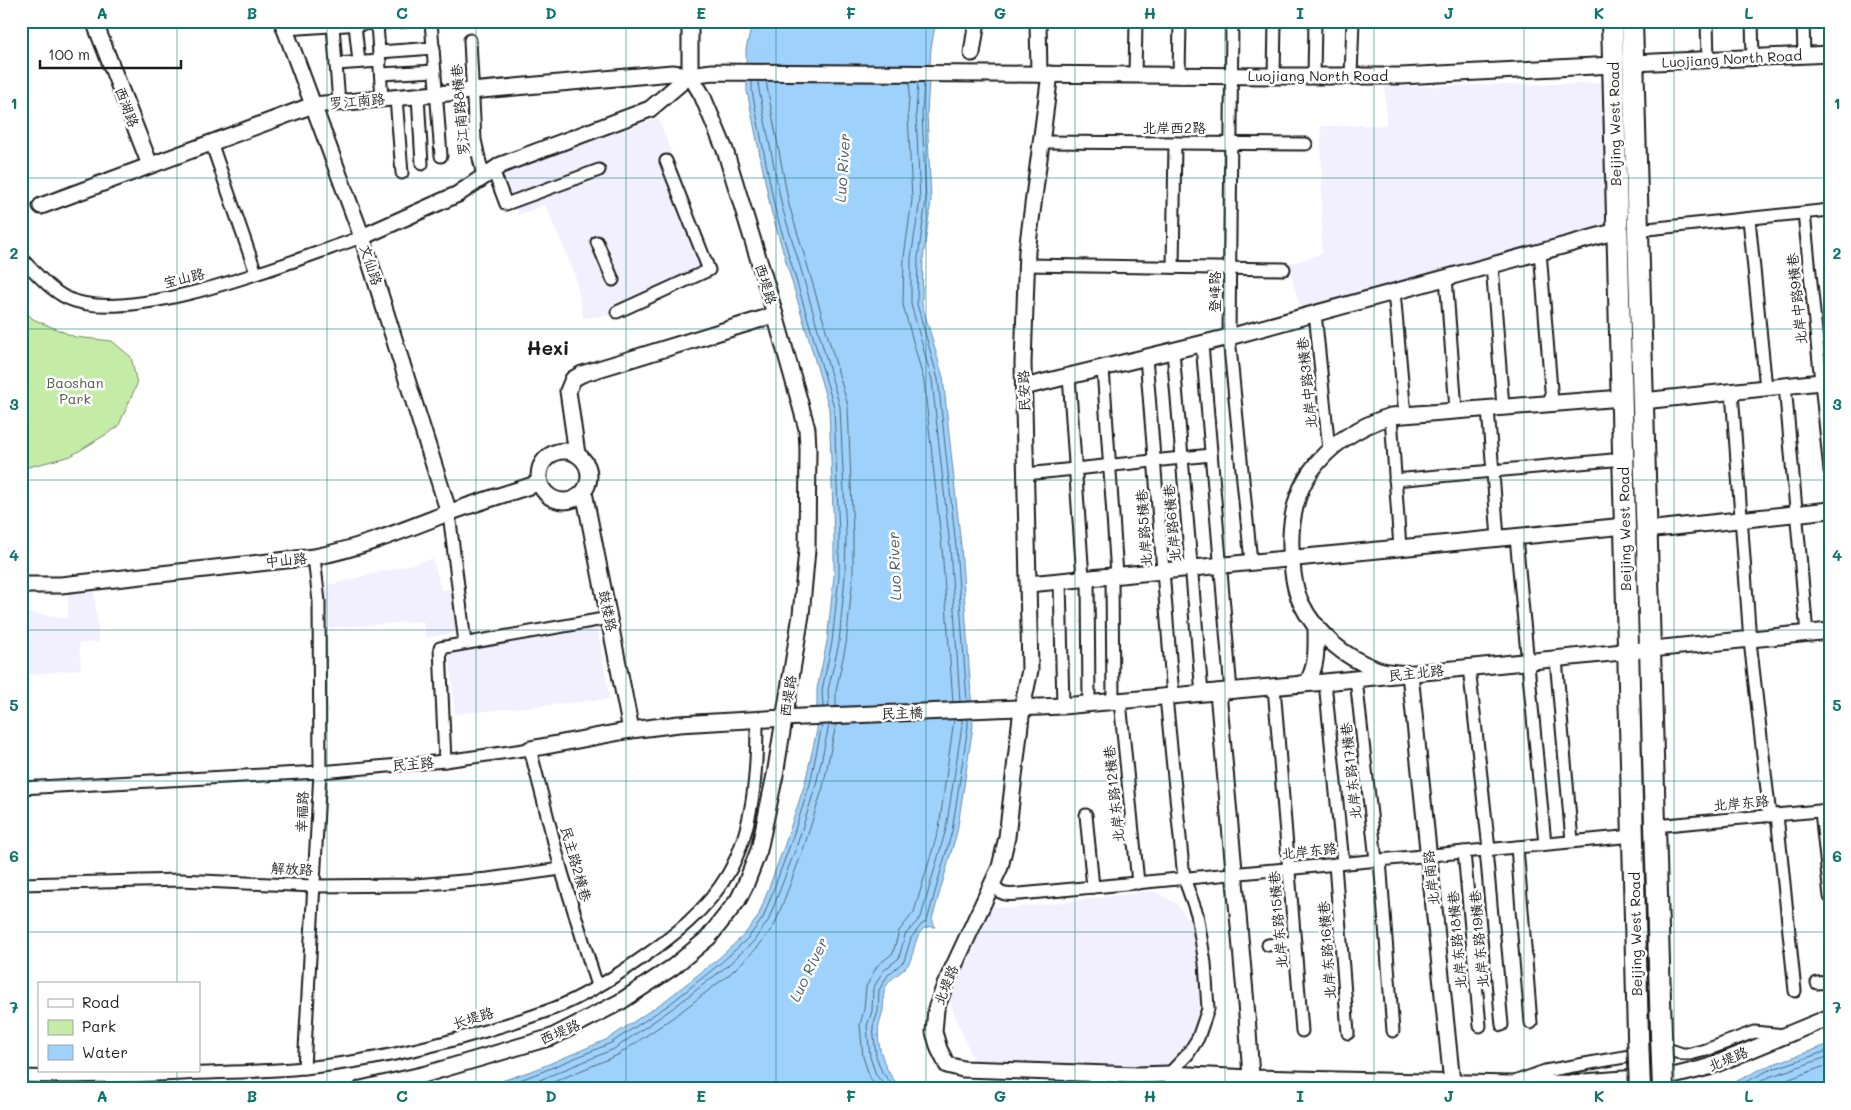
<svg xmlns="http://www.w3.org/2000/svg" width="1851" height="1110" font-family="Mali,'LXGW WenKai TC',sans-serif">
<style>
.built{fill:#f2effe}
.green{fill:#c5eca7;stroke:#708462}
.water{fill:#9ed2fc;stroke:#6a89a2}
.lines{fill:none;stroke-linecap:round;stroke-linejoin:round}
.shore{stroke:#506576;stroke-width:1}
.street-casing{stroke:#1c1c1c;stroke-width:15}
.secondary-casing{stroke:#1c1c1c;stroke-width:19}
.highway-casing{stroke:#1c1c1c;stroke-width:24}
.street{stroke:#fff;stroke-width:11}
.secondary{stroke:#fff;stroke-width:15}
.highway{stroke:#fff;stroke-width:20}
.highway-bridge-casing{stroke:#1c1c1c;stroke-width:24;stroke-linecap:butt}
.highway-bridge{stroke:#fff;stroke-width:20}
.grid{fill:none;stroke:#0f766e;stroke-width:1;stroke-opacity:0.55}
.labels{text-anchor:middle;stroke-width:5;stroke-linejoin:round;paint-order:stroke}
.street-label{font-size:14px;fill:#1c1c1c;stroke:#fff}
.park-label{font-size:14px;fill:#4f5a46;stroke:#fff}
.water-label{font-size:15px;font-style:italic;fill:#4a5c6a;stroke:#fff}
.district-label{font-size:19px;font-weight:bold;fill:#1c1c1c;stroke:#fff}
.neatline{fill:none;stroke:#0f766e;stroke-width:2}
.grid-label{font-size:16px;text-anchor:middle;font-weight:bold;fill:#0f766e}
</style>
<rect width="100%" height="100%" fill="#fff"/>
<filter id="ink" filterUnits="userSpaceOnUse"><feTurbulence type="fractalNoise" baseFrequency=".02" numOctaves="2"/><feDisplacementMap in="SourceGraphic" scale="10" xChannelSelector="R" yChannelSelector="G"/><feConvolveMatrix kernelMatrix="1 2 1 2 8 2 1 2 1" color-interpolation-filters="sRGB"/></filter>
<g filter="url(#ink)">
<g class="built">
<polygon points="1605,83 1609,225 1300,307 1288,264 1322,254 1321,126 1386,125 1385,87"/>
<polygon points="658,118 718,272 628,313 583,318 575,274 545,205 518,215 504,173"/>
<polygon points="433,559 441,590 451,589 458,632 426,638 423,621 329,628 325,586"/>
<polygon points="94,590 99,642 79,643 81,669 21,676 21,611 68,619 68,592"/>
<polygon points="597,627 610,699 455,714 449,651"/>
<polygon points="1154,891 1177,904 1195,928 1203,982 1199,1023 1170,1064 1140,1072 974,1062 947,995 990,906 1013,908"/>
</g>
<polygon class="green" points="21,307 33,319 75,337 112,341 131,357 137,384 118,427 71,456 21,469"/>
<g class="water">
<path d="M 753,21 L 936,21 L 931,48 L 927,113 L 931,201 L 923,259 L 922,304 L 943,377 L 961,546 L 973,726 L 957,832 L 932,919 L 935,927 C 914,923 916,951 909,963 C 903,974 889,976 884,991 C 883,997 884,1004 883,1010 C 882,1015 880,1020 879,1025 C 875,1044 887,1081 905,1089 L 478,1089 L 537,1069 L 608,1039 L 666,1000 L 719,958 L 744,935 L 758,917 L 785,844 L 805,783 L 817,730 L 817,689 L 827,642 L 834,576 L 834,536 L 829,408 L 771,210 L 747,91 L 746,49 Z"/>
<polygon points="1830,1044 1830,1089 1721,1089 1765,1067"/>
</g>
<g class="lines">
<g class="shore">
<polyline points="752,81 752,91 775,209 834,407 839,536 839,576 832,642 822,690 823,707"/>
<polyline points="758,81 759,90 782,207 800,266 840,407 846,535 845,576 839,643 828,690 829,707"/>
<polyline points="766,81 789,205 807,264 848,406 853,535 853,576 846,644 836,691 836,707"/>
<polyline points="910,82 908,113 912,200 904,257 903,305 924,381 942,548 953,702"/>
<polyline points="918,82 916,113 920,200 911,258 911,304 932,380 950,547 960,702"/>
<polyline points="924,82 922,113 926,200 918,258 917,304 938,379 956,547 967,701"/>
<polyline points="495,1089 539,1073 611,1043 670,1004 722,962 748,938 763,918 790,845 810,784 822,725"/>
<polyline points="514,1089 542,1079 614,1049 673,1008 726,967 753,942 768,921 796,848 816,785 829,725"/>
<polyline points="537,1089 618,1055 678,1014 731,973 758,947 775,924 803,850 823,787 836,724"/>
<polyline points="878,1089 870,1078 863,1057 860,1025 864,1009 866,987 877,966 893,953 899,931 914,912 939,828 954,719"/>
<polyline points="888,1089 876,1075 870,1057 867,1026 872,1011 873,989 883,971 899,958 905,935 921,917 946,829 962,726 962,719"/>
<polyline points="896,1089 882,1072 876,1056 873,1026 878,1012 879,990 888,975 904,961 911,938 921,925 927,921 952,831 968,726 968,719"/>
<polyline points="1732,1089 1767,1071 1830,1050"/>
<polyline points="1746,1089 1769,1077 1830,1056"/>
<polyline points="1763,1089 1830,1064"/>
</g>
<g class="street-casing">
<g id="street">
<polyline points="431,21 441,156"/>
<polyline points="1232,21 1229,337 1251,562"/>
<polyline points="1707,21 1708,60"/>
<polyline points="1752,21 1753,58"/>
<polyline points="1803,21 1804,55"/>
<polyline points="377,23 382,99"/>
<polyline points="355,25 359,62"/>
<polyline points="333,26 339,103"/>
<polyline points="285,29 407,21"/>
<polyline points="470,40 475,140 483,176"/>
<polyline points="379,52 434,48"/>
<polyline points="336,64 380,61"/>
<polyline points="381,74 435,71"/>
<polyline points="1135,76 1136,21"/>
<polyline points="1179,76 1180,21"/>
<polyline points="1274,76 1275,21"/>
<polyline points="1314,76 1315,21"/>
<polyline points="1351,76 1353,21"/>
<polyline points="418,96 422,164"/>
<polyline points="396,98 402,173"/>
<polyline points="211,142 256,273"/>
<polyline points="1041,142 1306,144"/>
<polyline points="493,170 506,204 599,170"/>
<polyline points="1804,213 1830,471"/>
<polyline points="1749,219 1766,388"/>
<polyline points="1638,230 1830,210"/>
<polyline points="597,242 613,280"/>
<polyline points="1540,251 1552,402"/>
<path d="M 21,258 C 35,272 49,289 67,298 C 129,328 297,259 362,237"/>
<polyline points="1492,264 1503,407"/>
<polyline points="1026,265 1284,269"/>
<polyline points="1173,267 1175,143"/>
<polyline points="1446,277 1456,410"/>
<polyline points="1394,291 1405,415"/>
<polyline points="617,312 709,270 666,161"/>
<polyline points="1315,313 1329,450"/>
<polyline points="1202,344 1231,691"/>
<polyline points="1173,351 1202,694"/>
<polyline points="1146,357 1173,696"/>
<polyline points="1103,368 1117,575"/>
<polyline points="1069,376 1083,578"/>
<polyline points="1785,385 1807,634"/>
<polyline points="1732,392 1750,641 1770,816"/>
<polyline points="1488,408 1498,538"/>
<polyline points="1391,416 1400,548"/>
<polyline points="1026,474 1211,455"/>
<polyline points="1395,480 1623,459"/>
<polyline points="449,513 465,643"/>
<polyline points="1516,537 1545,844"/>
<polyline points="1112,576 1113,702"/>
<polyline points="1088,578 1089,704"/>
<polyline points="1060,581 1063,706"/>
<polyline points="1556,659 1572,841"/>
<polyline points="1469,667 1489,849"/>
<polyline points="1356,679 1376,860"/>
<polyline points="1325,682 1343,863"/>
<polyline points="1274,687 1302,1031"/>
<polyline points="1166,697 1184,878 1197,914 1205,963 1208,1009 1198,1038 1188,1054 1169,1074"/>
<polyline points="1120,701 1138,883"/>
<polyline points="445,761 440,648 609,618"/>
<polyline points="21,788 320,772 445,761 530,749 561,869 597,986"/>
<polyline points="1821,811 1830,897"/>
<polyline points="1086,815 1093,887"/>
<polyline points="1777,815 1795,991"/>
<polyline points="1655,826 1830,810"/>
<polyline points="1517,847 1531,1023"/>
<polyline points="1486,850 1502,1025"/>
<polyline points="1464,852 1480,1026"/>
<polyline points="1380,860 1393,1031"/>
<polyline points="1335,864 1348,1033"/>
<polyline points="21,884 181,880 314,886 415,885 488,879 561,869"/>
<path d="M 994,884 C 999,896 1008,895 1020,894 L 1633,836"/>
<polyline points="1268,945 1295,942"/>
<polyline points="1817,983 1830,982"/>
<polyline points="1662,1047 1682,1054 1690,1054 1706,1050 1754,1032 1785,1035"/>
<polyline points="304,1068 320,772 319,602 314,557"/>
<path d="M 21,1076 C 75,1078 129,1076 183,1074 C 226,1072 270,1072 313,1067 C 371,1061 428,1048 485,1031 C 508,1024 532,1017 555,1008 C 585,996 613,978 639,960 C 674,936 707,910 728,874 C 754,829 757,771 757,721"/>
<polyline points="1517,1081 1545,1071 1630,1056 1639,1048"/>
</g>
</g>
<g class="secondary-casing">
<g id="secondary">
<polyline points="94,21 150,165"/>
<polyline points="282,21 362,237 449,513"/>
<polyline points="1038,21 1039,74"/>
<polyline points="972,53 977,21"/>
<polyline points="1633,63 1830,54"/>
<polyline points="1050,74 1027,251 1023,363 1030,670 1022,708 1007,837 1000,867 945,985 936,1009 934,1032 939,1049 947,1065 963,1069 1138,1075 1169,1074 1251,1078 1510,1084 1571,1083 1677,1075 1709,1067 1830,1017"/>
<polyline points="690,75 690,21"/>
<polyline points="41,206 313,105 672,73 690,75"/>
<polyline points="362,237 458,194 501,165 650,109 690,75 712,72 1274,76 1401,76 1613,65"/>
<polyline points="1024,387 1229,337 1617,231"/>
<polyline points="1643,401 1830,381"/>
<circle cx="564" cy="476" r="25"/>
<polyline points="577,454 568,391 573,379 582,374 775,315"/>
<polyline points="584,492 631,730"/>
<polyline points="1646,530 1830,510"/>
<polyline points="1029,584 1625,526"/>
<path d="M 21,585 L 61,585 L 314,557 C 361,548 404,530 448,513 C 478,502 509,493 539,483"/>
<path d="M 1300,684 L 1307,683 C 1318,664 1316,647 1316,625"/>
<polyline points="1218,692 1247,1015 1251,1078"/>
<polyline points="530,749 631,730 679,724 802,717 1063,706 1325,682 1830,631"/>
<path d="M 1452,1083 L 1410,674 C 1399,673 1386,673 1376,669 C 1344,657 1316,634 1301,603 C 1293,586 1292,565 1291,547 C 1290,521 1296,492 1311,471 C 1330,444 1360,426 1391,416 L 1622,398"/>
<polyline points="361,1089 426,1074 552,1037 620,1002 673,967 708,938 738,900 745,886 759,850 775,775 801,615 807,550 808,449 807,429 798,396 768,290 725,150 702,95 690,75"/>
</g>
</g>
<g class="highway-casing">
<g id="highway">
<polyline points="1612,21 1638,1036"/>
<polyline points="1632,21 1661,1034"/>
</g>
</g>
<use href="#street" class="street"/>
<use href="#secondary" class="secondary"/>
<use href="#highway" class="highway"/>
<g class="highway-bridge-casing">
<g id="highway-bridge">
<polyline points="1661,1034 1663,1089"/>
<polyline points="1638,1036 1640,1089"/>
</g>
</g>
<use href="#highway-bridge" class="highway-bridge"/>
</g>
</g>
<path class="grid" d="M 177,21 L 177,984M 327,21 L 327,1089M 476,21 L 476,1089M 626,21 L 626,1089M 776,21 L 776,1089M 926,21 L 926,1089M 1075,21 L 1075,1089M 1225,21 L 1225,1089M 1374,21 L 1374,1089M 1524,21 L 1524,1089M 1674,21 L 1674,1089M 21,178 L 1830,178M 21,329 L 1830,329M 21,480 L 1830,480M 21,630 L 1830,630M 21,781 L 1830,781M 21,932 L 1830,932M 177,1071 L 177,1089"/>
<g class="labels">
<g class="street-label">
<text transform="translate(1732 59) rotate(-3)" y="5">Luojiang North Road</text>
<text x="1318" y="81">Luojiang North Road</text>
<text transform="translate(357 101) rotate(-5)" y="5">罗江南路</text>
<text transform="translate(127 107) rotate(69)" y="5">西湖路</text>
<text transform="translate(460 110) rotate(-95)" y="5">罗江南路8横巷</text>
<text transform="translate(1615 124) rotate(-91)" y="5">Beijing West Road</text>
<text x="1174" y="133">北岸西2路</text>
<text transform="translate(371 265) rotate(72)" y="5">文仙路</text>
<text transform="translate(184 278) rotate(-14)" y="5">宝山路</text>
<text transform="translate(766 284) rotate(73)" y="5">西堤路</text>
<text transform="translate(1215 292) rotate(-90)" y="5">登峰路</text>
<text transform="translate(1797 299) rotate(-96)" y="5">北岸中路9橫巷</text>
<text transform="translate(1307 383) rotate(-96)" y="5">北岸中路3横巷</text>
<text transform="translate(1024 391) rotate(-92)" y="5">民安路</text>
<text transform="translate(1172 523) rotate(-95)" y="5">北岸路6橫巷</text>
<text transform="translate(1144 528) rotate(-94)" y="5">北岸路5橫巷</text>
<text transform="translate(1625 529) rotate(-91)" y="5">Beijing West Road</text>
<text transform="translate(286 560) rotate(-5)" y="5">中山路</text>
<text transform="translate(608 611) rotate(79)" y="5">鼓楼路</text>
<text transform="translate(1416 673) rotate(-6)" y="5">民主北路</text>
<text transform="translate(788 696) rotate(-81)" y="5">西堤路</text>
<text transform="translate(902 713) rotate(-2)" y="5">民主橋</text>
<text transform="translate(413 764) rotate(-5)" y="5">民主路</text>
<text transform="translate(1351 771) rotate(-96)" y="5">北岸东路17横巷</text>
<text transform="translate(1114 794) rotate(-96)" y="5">北岸东路12横巷</text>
<text transform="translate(1741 803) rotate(-5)" y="5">北岸东路</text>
<text transform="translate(302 812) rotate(-87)" y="5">幸福路</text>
<text transform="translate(1309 851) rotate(-6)" y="5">北岸东路</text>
<text transform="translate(576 864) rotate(74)" y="5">民主路2横巷</text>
<text transform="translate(292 869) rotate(3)" y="5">解放路</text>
<text transform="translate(1431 878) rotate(-96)" y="5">北岸南路</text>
<text transform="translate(1278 920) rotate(-95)" y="5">北岸东路15横巷</text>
<text transform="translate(1636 934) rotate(-91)" y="5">Beijing West Road</text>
<text transform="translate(1479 939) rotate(-95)" y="5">北岸东路19横巷</text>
<text transform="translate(1457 940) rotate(-95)" y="5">北岸东路18横巷</text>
<text transform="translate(1327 950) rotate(-94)" y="5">北岸东路16横巷</text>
<text transform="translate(946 985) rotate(-68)" y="5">北堤路</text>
<text transform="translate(473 1018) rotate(-17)" y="5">长堤路</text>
<text transform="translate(560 1032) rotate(-23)" y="5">西堤路</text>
<text transform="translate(1728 1059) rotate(-22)" y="5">北堤路</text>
</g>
<g class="park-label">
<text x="75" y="388">Baoshan<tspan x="75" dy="16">Park</tspan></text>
</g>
<g class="water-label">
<text transform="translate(843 168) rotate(-86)" y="5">Luo River</text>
<text transform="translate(895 566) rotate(-92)" y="5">Luo River</text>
<text transform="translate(809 970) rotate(-64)" y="5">Luo River</text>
</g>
<g class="district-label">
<text x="548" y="355">Hexi</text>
</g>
</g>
<rect width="1851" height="1110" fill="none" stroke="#fff" stroke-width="55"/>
<rect x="38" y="982" width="162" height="90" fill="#ffffff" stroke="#a4a4a4"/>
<rect x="48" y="999" width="25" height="8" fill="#ffffff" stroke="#a4a4a4"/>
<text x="82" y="1008" font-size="15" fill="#1c1c1c">Road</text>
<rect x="48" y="1020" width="25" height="15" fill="#c5eca7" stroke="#a4a4a4"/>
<text x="82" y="1032" font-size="15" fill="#1c1c1c">Park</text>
<rect x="48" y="1045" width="25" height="15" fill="#9ed2fc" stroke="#a4a4a4"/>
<text x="82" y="1058" font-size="15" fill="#1c1c1c">Water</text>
<path d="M40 60v8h141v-8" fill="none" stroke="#1c1c1c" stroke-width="2.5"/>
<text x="48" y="60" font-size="15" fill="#1c1c1c" stroke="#ffffff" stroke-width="4" paint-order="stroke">100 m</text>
<rect x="28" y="28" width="1796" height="1054" class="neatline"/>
<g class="grid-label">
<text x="102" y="19">A</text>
<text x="252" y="19">B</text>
<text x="402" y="19">C</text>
<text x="551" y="19">D</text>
<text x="701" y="19">E</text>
<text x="851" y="19">F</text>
<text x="1000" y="19">G</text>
<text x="1150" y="19">H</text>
<text x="1300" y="19">I</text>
<text x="1449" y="19">J</text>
<text x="1599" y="19">K</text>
<text x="1749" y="19">L</text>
<text x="14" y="109">1</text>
<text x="1837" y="109">1</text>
<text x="14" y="259">2</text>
<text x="1837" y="259">2</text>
<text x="14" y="410">3</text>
<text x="1837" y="410">3</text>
<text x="14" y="561">4</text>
<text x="1837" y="561">4</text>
<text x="14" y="711">5</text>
<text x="1837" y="711">5</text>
<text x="14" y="862">6</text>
<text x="1837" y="862">6</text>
<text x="14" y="1013">7</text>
<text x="1837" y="1013">7</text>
<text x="102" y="1102">A</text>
<text x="252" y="1102">B</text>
<text x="402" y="1102">C</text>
<text x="551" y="1102">D</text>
<text x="701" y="1102">E</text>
<text x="851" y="1102">F</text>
<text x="1000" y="1102">G</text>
<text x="1150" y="1102">H</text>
<text x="1300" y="1102">I</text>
<text x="1449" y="1102">J</text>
<text x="1599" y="1102">K</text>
<text x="1749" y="1102">L</text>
</g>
</svg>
